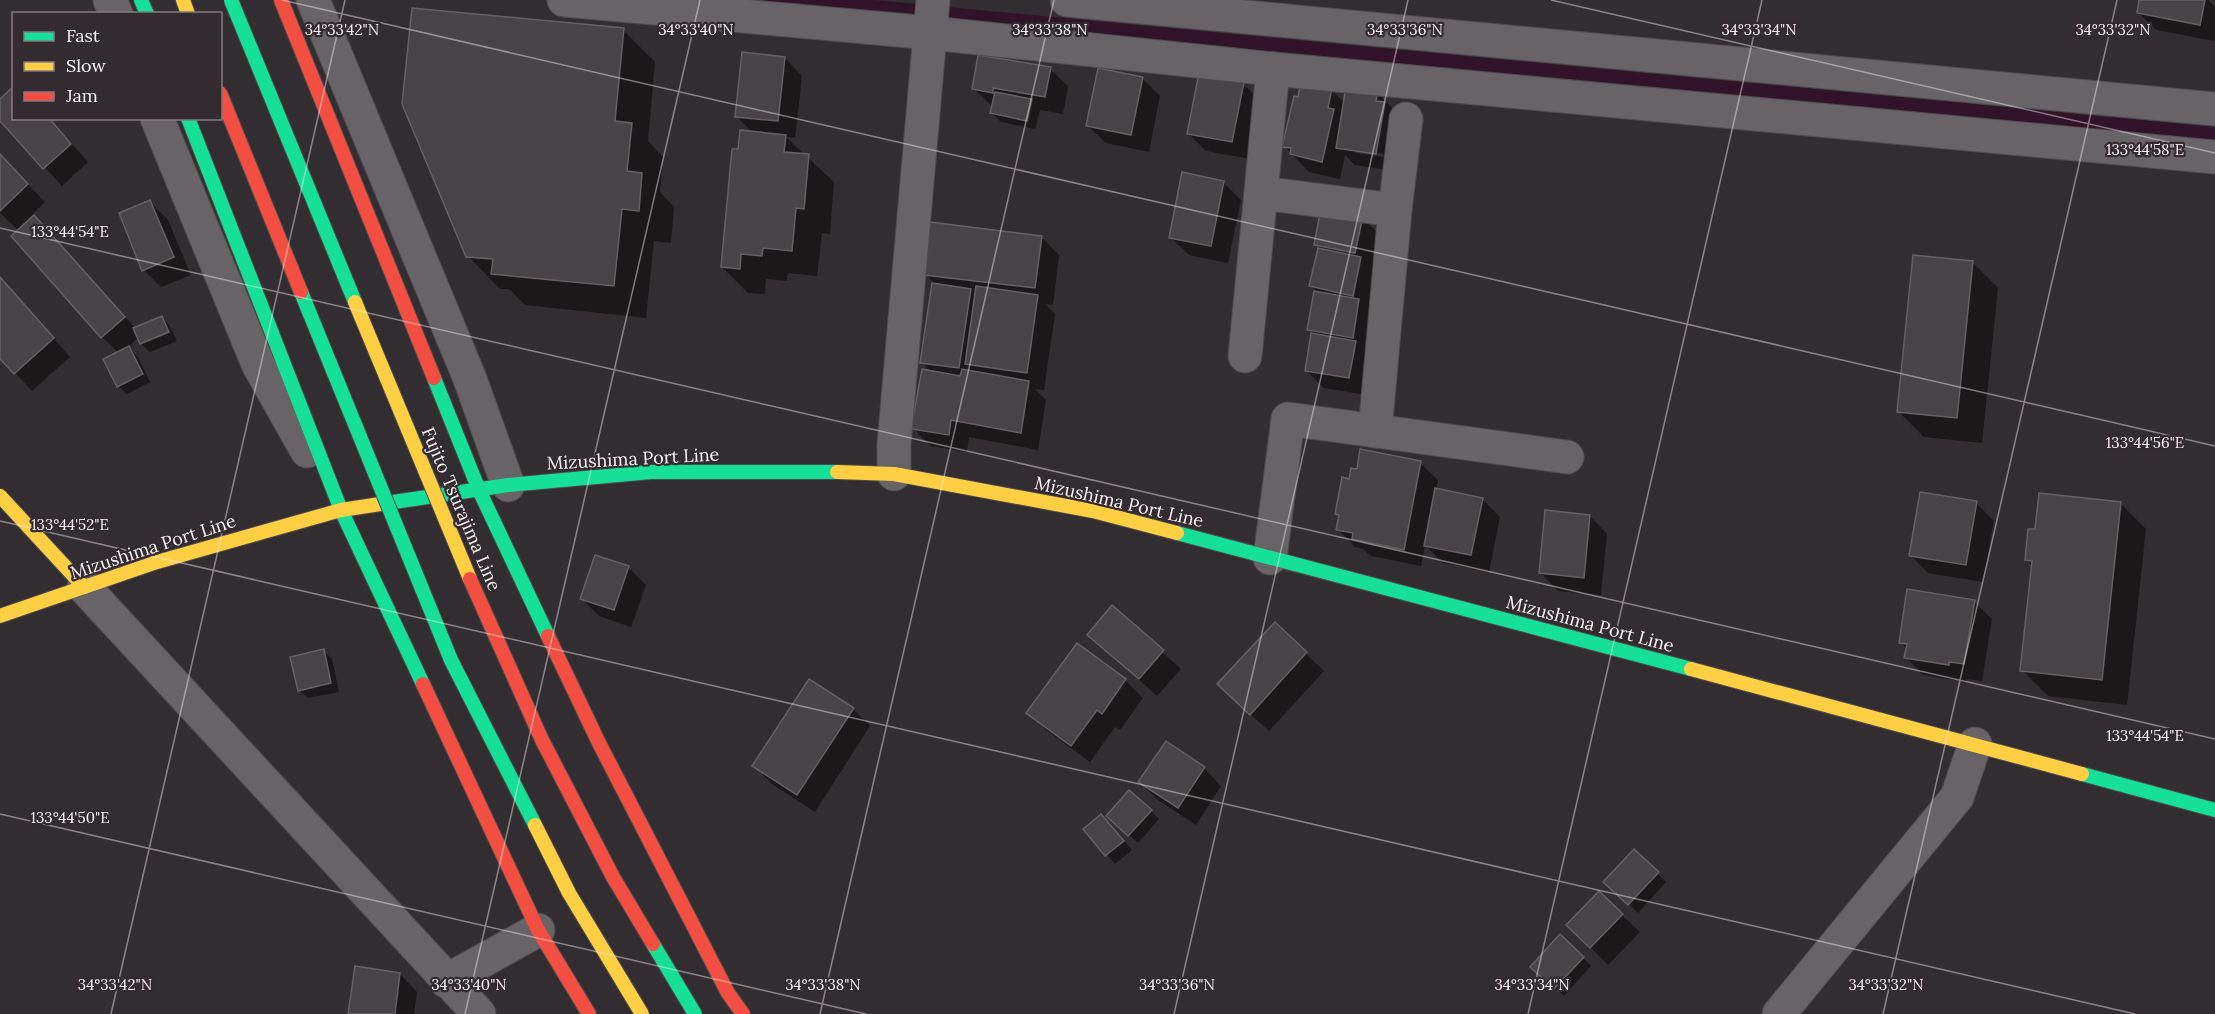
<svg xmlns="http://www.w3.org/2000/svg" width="2215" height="1014" font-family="Lora,serif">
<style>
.water{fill:#301229}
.shadow{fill:#0007;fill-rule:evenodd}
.building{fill:#474346;stroke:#656063;stroke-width:1.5}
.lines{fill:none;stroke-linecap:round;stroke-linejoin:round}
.street-casing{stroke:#4e4b4d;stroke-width:35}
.fast-casing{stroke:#4e4b4d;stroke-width:16}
.slow-casing{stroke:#4e4b4d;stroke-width:16}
.jam-casing{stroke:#4e4b4d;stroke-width:16}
.street{stroke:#686366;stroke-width:33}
.fast{stroke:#16e098;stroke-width:14}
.slow{stroke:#ffcf43;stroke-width:14}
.jam{stroke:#f24e42;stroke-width:14}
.fast-bridge-casing{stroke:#4e4b4d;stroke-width:16;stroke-linecap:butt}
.slow-bridge-casing{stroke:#4e4b4d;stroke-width:16;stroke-linecap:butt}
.jam-bridge-casing{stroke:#4e4b4d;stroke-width:16;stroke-linecap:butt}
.fast-bridge{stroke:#16e098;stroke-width:14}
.slow-bridge{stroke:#ffcf43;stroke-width:14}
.jam-bridge{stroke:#f24e42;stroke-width:14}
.ticks{fill:none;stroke:#f8f2f6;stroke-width:1.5;stroke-opacity:0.45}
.labels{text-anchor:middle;stroke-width:4.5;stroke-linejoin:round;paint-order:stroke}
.street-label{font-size:18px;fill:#f8f2f6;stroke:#342b31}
.ticks-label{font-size:15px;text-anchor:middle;fill:#f8f2f6;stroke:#342b31;stroke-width:4.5;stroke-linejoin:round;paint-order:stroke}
</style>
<rect width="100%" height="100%" fill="#322d30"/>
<polygon class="water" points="734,0 874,0 2215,127 2215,141"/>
<g class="shadow">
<polygon points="2141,0 2208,0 2215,7 2215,41 2156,30 2138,12"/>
<polygon points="623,30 655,62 648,141 663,157 660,192 674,207 671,243 654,241 646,318 525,305 509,289 500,289 468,256"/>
<polygon points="785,58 802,76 795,138 786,137 834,182 830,234 822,233 817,276 788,273 787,281 766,279 765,294 748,293 722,267 739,151 753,133 736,116"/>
<polygon points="1050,69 1068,86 1063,114 1040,110 1035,129 1001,122 992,113 992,106 974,89"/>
<polygon points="1142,78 1160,96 1149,152 1106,143 1088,126"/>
<polygon points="1243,84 1261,101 1250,159 1206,151 1189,134"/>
<path d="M 1331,90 L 1345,103 L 1377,92 L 1394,110 L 1394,171 L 1355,165 L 1345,155 L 1340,179 L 1309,172 L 1284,146 ZM 1355,149 L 1384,154 L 1383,157 L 1355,153 Z"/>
<polygon points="0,101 14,118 49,118 88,162 62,186 0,119"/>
<polygon points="0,156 45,202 20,227 21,229 51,235 136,329 162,317 170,326 177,341 150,352 141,344 139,337 128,347 138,357 150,382 127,394 118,386 119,353 102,337 19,231 0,213"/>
<polygon points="1223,182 1241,200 1228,263 1189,255 1171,238"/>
<polygon points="150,202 168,220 191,275 161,287 144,270"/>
<polygon points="1362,218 1380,235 1372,271 1378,277 1367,395 1324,388 1306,370 1313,334 1309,329 1319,293 1311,286 1319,248 1316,244"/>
<polygon points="1041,237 1059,255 1053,305 1045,304 1055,314 1044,390 1035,389 1046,400 1038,450 969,437 967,452 931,446 913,428 932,373 922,362 934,283 925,274"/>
<polygon points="1972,262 1998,288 1982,443 1924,437 1898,411"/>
<polygon points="0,278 70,357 32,391 0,357"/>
<polygon points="1420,463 1438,480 1436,490 1482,499 1500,517 1489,572 1443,563 1425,545 1421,566 1371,556 1363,549 1355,547 1338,529 1340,516 1337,513 1350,481"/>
<polygon points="1976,503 1994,521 1983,582 1928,573 1911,556"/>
<polygon points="2120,503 2146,529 2127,705 2048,696 2022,670 2033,566 2026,560 2037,531"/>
<polygon points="1590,516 1607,534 1601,595 1558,591 1541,573"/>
<polygon points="628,567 646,585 631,627 599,616 582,599"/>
<polygon points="1974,602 1992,619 1982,681 1966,679 1966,682 1923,675 1906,657 1907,649 1900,642"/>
<polygon points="1112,607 1181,669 1157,696 1089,635"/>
<polygon points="1275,624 1324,671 1269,731 1237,702"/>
<polygon points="1077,645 1125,680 1143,698 1120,730 1115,727 1090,762 1046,730 1028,712"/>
<polygon points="324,651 332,659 339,692 308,698 299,690"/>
<polygon points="853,709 870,726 815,812 772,784 754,766"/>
<polygon points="1204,768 1221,786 1196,825 1158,800 1140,782"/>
<polygon points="1151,811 1159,819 1138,843 1117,824"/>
<polygon points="1109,824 1132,850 1115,864 1085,830"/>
<polygon points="1634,851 1666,882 1638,913 1605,882"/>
<polygon points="1622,915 1640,932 1608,965 1568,925"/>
<polygon points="1583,958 1591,966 1564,996 1540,975"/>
<polygon points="400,974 417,992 414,1014 350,1014"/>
</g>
<g class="building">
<polygon points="2139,0 2205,0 2200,25 2137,13"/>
<polygon points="412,8 624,28 615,121 632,123 627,171 642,173 639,211 622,209 614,286 491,274 493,259 466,257 402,104"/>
<polygon points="742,52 785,57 778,121 735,117"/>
<polygon points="978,55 1051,67 1045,97 993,88 993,93 972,89"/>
<polygon points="1098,68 1143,77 1131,135 1086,126"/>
<polygon points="1199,73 1244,82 1232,142 1187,134"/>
<polygon points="1301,81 1332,88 1328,108 1334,109 1322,162 1290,154 1291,148 1282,147 1294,96 1298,97"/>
<polygon points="14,86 14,118 49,118 71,144 43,169 0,121 0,99"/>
<polygon points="1346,86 1378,91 1376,101 1385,102 1376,154 1336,148"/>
<polygon points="995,92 1032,99 1027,121 990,113"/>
<polygon points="740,130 786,135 784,152 809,154 804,209 796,208 792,251 763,248 762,256 741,254 740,269 721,267 732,149 738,149"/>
<polygon points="0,154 28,184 0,211"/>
<polygon points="1182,172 1224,181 1211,246 1169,238"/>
<polygon points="150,200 174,257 142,271 119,213"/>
<polygon points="1321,208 1363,216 1355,253 1314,245"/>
<polygon points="34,215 125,317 101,338 11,236"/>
<polygon points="930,222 1042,236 1035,288 924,275"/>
<polygon points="1318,248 1361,257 1353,296 1309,286"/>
<polygon points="1913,255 1973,261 1957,418 1897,412"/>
<polygon points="0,277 54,338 14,374 0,359"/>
<polygon points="932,283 971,289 959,368 920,363"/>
<polygon points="976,286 1038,295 1027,373 965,364"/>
<polygon points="1314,291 1359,299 1353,338 1307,330"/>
<polygon points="162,316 169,332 140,344 133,328"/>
<polygon points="1311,333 1356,341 1349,378 1305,371"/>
<polygon points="129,346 143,374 117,387 103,359"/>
<polygon points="922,369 960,376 962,369 1029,381 1021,433 951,420 949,435 911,429"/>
<polygon points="1360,449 1421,461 1404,550 1352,539 1353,533 1336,530 1339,515 1335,514 1342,477 1349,479 1351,468 1357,469"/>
<polygon points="1435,488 1483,498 1471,555 1424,546"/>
<polygon points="1920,492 1977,501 1966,565 1909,556"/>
<polygon points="2039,493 2121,502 2102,680 2020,671 2032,561 2025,560 2028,529 2035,529"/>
<polygon points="1545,510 1590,515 1584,578 1539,573"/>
<polygon points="595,555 629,566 614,610 580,599"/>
<polygon points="1907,589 1975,600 1964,664 1949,662 1949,665 1904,658 1907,644 1899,643"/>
<polygon points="1112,605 1164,650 1139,679 1087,635"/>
<polygon points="1275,622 1307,652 1250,715 1217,684"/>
<polygon points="1077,643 1126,679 1102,714 1097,710 1071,746 1026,713"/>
<polygon points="324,649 331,683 298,691 290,657"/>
<polygon points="809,679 854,708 797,795 752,766"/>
<polygon points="1166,741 1205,767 1178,808 1138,782"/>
<polygon points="1129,790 1152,810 1128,836 1106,816"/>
<polygon points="1101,814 1124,841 1105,856 1083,829"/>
<polygon points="1634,849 1659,872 1628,905 1603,882"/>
<polygon points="1599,891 1623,914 1590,948 1566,925"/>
<polygon points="1560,934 1584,957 1554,989 1530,967"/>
<polygon points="355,966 400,973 395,1014 348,1014"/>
</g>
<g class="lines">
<g class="street-casing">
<g id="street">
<polyline points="110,0 116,14"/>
<polyline points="313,0 470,379 508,485"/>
<polyline points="564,0 931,33 1273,69 2215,157"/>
<polyline points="1067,0 2215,109"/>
<polyline points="157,118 258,364 307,451"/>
<polyline points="1261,193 1395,210 1406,119"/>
<polyline points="1245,356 1273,69"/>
<polyline points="1375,431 1395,210"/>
<polyline points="894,474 894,444 933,0"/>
<polyline points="1270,558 1288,419 1567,457"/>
<polyline points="84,587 479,1014"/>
<polyline points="446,981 538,930"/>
<polyline points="1779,1014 1957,797 1975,744"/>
</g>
</g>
<g class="fast-casing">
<g id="fast">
<polyline points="141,0 147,14"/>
<polyline points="188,118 341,510 423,684"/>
<polyline points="434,378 479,490 548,636"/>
<polyline points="387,503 508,485 651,472 837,472"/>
<polyline points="1177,533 1691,669"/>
<polyline points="2082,774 2215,810"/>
</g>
</g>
<g class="slow-casing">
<g id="slow">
<polyline points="183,0 188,14"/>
<polyline points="837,472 894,474 1093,511 1177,533"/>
<polyline points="0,496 84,587"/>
<polyline points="0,616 157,562 341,510 387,503"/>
<polyline points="1691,669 2082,774"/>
</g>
</g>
<g class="jam-casing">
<g id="jam">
<polyline points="281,0 434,378"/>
<polyline points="548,636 599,743 728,993 743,1014"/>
<polyline points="423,684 538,930 589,1014"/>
</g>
</g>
<use href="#street" class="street"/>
<use href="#fast" class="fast"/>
<use href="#slow" class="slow"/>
<use href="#jam" class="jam"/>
<g class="fast-bridge-casing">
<g id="fast-bridge">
<polyline points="231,0 355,302"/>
<polyline points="301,292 451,660 535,825"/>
<polyline points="653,944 695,1014"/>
</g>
</g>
<g class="slow-bridge-casing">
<g id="slow-bridge">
<polyline points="355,302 470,579"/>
<polyline points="535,825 569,893 642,1014"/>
</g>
</g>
<g class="jam-bridge-casing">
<g id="jam-bridge">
<polyline points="220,93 301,292"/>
<polyline points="470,579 542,740 613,877 653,944"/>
</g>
</g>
<use href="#fast-bridge" class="fast-bridge"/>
<use href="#slow-bridge" class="slow-bridge"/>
<use href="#jam-bridge" class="jam-bridge"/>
</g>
<path class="ticks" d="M 282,0 L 2215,446M 1551,0 L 2215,153M 0,228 L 2215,739M 0,521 L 2135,1014M 0,814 L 866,1014M 111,1014 L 345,0M 465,1014 L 700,0M 820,1014 L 1054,0M 1174,1014 L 1408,0M 1528,1014 L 1762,0M 1883,1014 L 2117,0"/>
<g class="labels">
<g class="street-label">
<text transform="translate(633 459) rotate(-3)" y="6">Mizushima Port Line</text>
<text transform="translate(1119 502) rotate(13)" y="6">Mizushima Port Line</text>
<text transform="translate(461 509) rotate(67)" y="6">Fujito Tsurajima Line</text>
<text transform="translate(153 547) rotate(-18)" y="6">Mizushima Port Line</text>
<text transform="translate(1590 624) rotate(15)" y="6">Mizushima Port Line</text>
</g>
</g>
<g class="ticks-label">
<text x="342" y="35">34°33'42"N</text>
<text x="696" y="35">34°33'40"N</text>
<text x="1050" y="35">34°33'38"N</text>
<text x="1405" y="35">34°33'36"N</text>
<text x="1759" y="35">34°33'34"N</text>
<text x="2113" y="35">34°33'32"N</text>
<text x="2145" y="155">133°44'58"E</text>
<text x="70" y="237">133°44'54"E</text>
<text x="2145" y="448">133°44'56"E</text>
<text x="70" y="530">133°44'52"E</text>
<text x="2145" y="741">133°44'54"E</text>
<text x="70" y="823">133°44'50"E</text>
<text x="115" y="990">34°33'42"N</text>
<text x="469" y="990">34°33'40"N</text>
<text x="823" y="990">34°33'38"N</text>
<text x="1177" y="990">34°33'36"N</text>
<text x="1532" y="990">34°33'34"N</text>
<text x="1886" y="990">34°33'32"N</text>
</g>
<rect x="12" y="12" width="210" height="108" fill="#342b31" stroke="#827b80" stroke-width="1.5"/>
<rect x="24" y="32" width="30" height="9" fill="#16e098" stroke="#827b80" stroke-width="1.5"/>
<text x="66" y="42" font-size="18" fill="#f8f2f6">Fast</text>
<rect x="24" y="62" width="30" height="9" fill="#ffcf43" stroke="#827b80" stroke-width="1.5"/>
<text x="66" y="72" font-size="18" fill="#f8f2f6">Slow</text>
<rect x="24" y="92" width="30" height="9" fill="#f24e42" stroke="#827b80" stroke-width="1.5"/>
<text x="66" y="102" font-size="18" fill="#f8f2f6">Jam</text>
</svg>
